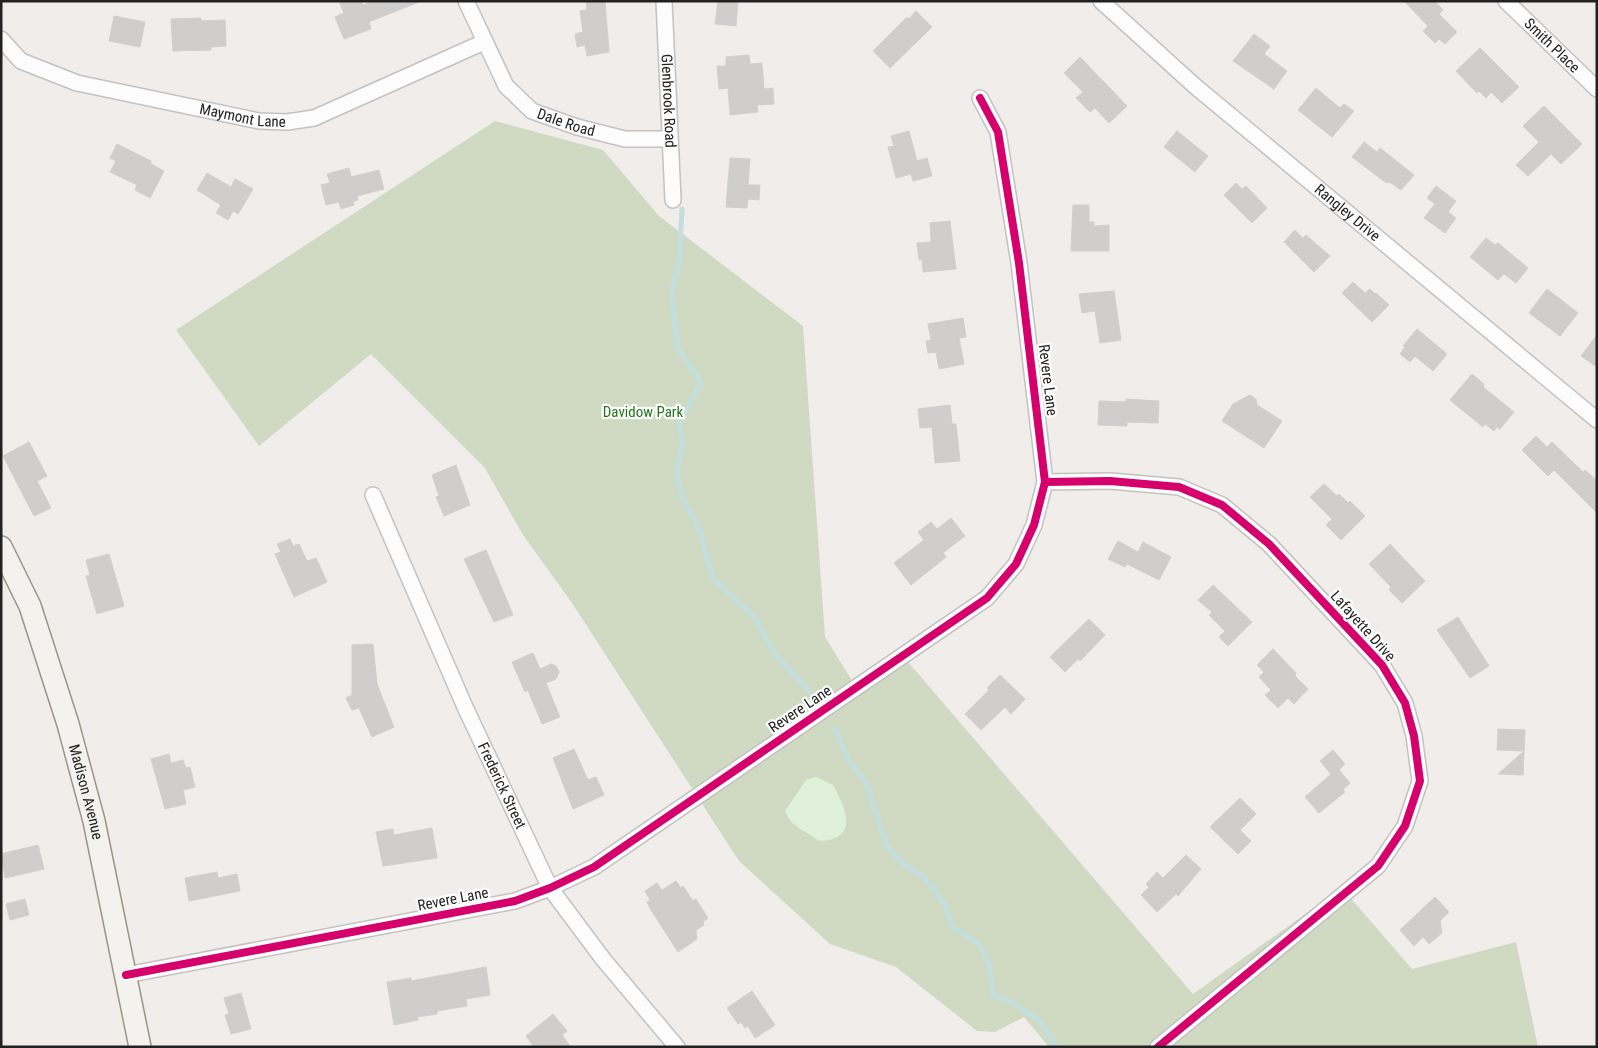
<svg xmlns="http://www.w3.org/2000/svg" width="1598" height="1048" font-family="'Roboto Condensed',sans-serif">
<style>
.forest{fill:#d0dac3}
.park{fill:#dff1da}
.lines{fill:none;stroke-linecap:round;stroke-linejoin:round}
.stream{stroke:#c3dede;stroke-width:5}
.building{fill:#d0cecc;stroke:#d2cfcd}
.street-casing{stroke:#c3c2c1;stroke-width:18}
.secondary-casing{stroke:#999684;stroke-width:24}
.street{stroke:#fdfcfc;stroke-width:15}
.secondary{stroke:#f3f2ee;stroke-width:21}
.cycleway-casing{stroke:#fff;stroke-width:11}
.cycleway{stroke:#d6006c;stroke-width:8}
.labels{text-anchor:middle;stroke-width:4.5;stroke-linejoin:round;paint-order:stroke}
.street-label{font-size:15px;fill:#222;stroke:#fff}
.park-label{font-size:15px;fill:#227619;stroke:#fff}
</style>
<rect width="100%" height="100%" fill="#f0edeb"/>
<polygon class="forest" points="495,121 603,150 659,216 803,326 825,637 859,692 908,662 1193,994 1342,888 1412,969 1516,942 1538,1047 1049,1047 1024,1017 995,1032 977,1031 896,967 830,944 739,861 572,603 523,535 485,468 371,354 259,446 176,330"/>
<path class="park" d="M 816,777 L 833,785 C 847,810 859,840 819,841 C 807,831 791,828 785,811 L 806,780 Z"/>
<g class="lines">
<g class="stream">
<polyline points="682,209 679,263 672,291 677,347 701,382 679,424 683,443 676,474 684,501 699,529 713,579 754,616 775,654 810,692"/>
<polyline points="835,729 849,761 866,782 887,846 903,864 923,876 946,906 952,927 979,944 989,964 993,995 1014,1004 1038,1019 1057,1047"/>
</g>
</g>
<g class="building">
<polygon points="339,1 361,1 363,5 373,1 419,2 369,22 371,29 344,39 335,17 344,13"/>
<polygon points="586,1 605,1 609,52 587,56 585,45 577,47 575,34 583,32 580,11 587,10"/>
<polygon points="718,1 738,1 736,26 715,24"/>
<polygon points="1404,1 1435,1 1443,10 1439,14 1457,32 1445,44 1439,39 1435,43 1423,31 1428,26"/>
<polygon points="916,11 932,27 890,68 873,51 907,17 909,19"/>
<polygon points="114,16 145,22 140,47 109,41"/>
<polygon points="201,18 201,21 225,20 226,46 211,47 211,50 173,51 171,19"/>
<polygon points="1254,34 1270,46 1264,54 1287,71 1274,89 1233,61"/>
<polygon points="1480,48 1519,87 1502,103 1491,92 1486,98 1479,91 1477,93 1456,71"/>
<polygon points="749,55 750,64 762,63 764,89 773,88 774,104 757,105 758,112 730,115 728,88 719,89 717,66 726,66 726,57"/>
<polygon points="1080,57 1127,106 1109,123 1095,108 1090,112 1076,98 1083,92 1064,73"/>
<polygon points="1316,88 1340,108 1344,104 1354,111 1332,137 1298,110"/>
<polygon points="1544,106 1582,144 1561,164 1551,154 1528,176 1516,165 1539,142 1523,126"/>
<polygon points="909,131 917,161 927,158 932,176 913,181 911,174 896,178 888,147 894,146 891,136"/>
<polygon points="1177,131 1208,156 1195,172 1164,147"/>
<polygon points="1364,142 1377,152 1380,148 1414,175 1401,190 1391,183 1385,182 1352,157"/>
<polygon points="117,144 151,161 151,164 164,171 150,198 135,190 137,185 110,172 116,161 110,158"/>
<polygon points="730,158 750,159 748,185 760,185 759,200 748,199 747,208 726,207"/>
<polygon points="349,168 351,177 379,170 384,189 357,196 358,200 353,202 354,205 341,209 339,202 326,205 321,185 330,183 327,174"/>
<polygon points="207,173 231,187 235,179 253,189 238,214 233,211 228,220 216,213 221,205 197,190"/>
<polygon points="1236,183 1242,189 1246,186 1267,208 1252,223 1224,195"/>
<polygon points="1436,186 1456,201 1448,212 1456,218 1445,233 1424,218 1435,204 1427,198"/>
<polygon points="1073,205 1089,205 1089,222 1094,222 1094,226 1109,225 1109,251 1071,251"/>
<polygon points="950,221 956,269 923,272 922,259 919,260 917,243 931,242 930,223"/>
<polygon points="1295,230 1303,238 1306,235 1330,256 1314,272 1284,242"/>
<polygon points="1486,238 1495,245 1498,243 1528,268 1516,283 1504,274 1498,280 1470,257"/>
<polygon points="1353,282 1365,293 1370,289 1375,294 1376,293 1389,305 1372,322 1342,293"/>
<polygon points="1547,289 1578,313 1560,336 1529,313"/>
<polygon points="1114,291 1121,340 1100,343 1095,311 1082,313 1079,294"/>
<polygon points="963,318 966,337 959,338 964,364 939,369 936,352 928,353 926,341 931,340 928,324"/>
<polygon points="1417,329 1447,354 1433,371 1415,356 1410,362 1400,354 1405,347 1403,346"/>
<polygon points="1597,335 1597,367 1581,356"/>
<polygon points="1472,374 1484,384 1483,387 1514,412 1500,429 1497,427 1494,431 1485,424 1483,427 1450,400"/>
<polygon points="1250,395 1256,399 1257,405 1282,421 1264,448 1222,421 1233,404"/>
<polygon points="1126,399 1159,401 1158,423 1127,422 1127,426 1098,425 1099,401 1126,402"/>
<polygon points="950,405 952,424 956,424 960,461 935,463 932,427 920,428 918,409"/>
<polygon points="1536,436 1547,447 1552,442 1583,472 1585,470 1597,481 1597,513 1554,470 1548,476 1522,450"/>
<polygon points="29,442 47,476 37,481 51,508 34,516 3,456"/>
<polygon points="456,465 470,505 444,516 436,497 439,496 432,475"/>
<polygon points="1324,484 1337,496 1339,494 1348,503 1350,501 1365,516 1341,540 1326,525 1332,519 1310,497"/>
<polygon points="951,518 965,536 943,553 946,557 911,585 894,563 924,540 918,532 931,522 937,529"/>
<polygon points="290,539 293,546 299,544 307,561 316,558 327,582 294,597 275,554 281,552 277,544"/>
<polygon points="1118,541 1138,552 1143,542 1171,557 1159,580 1127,564 1125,567 1108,559"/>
<polygon points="1390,544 1425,581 1402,603 1389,590 1391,587 1369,564"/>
<polygon points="486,550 513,615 494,622 464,559"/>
<polygon points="109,554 124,606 97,614 86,576 90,575 86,560"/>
<polygon points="1213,585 1252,622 1228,646 1219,637 1225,631 1209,615 1212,612 1198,600"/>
<polygon points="1458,617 1489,666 1470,678 1437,630"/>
<polygon points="1089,619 1105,635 1080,661 1078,659 1065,672 1050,657"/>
<polygon points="373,644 377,684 394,727 372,737 359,708 352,710 346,698 352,695 352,645"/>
<polygon points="1273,649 1296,673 1295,676 1308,689 1294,704 1288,698 1278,708 1265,695 1271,690 1259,677 1264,672 1257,665"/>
<polygon points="533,653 540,669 551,664 556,666 559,672 556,679 546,683 560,717 542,724 528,690 525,692 512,662"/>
<polygon points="1000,675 1025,699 1011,714 1005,707 981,730 965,714 989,690 987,688"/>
<polygon points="1498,729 1525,730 1523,775 1498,774 1524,751 1497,750"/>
<polygon points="574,749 588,780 596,777 604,795 573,809 553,758"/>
<polygon points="1333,750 1345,764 1339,770 1350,783 1343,790 1345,792 1319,813 1305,797 1331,774 1320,761"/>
<polygon points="169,754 171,763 183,760 186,768 190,767 195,787 183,790 186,804 165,809 151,759"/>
<polygon points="1240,798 1256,814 1240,830 1251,841 1238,854 1210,827"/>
<polygon points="432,828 437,858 383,866 376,832 393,829 394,835"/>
<polygon points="38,845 44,869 5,878 1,854"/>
<polygon points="1186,855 1201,869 1178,896 1176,894 1157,912 1141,895 1149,887 1146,884 1157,872 1163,878"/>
<polygon points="217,872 218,878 237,874 240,891 189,901 185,878"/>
<polygon points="676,881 681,888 683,886 693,901 696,899 708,918 703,922 704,925 696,930 697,939 678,952 651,910 647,902 650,900 645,891 657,883 662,890"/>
<polygon points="1435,897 1449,912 1440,921 1442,933 1429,944 1423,937 1414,946 1400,930"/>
<polygon points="25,899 29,915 10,920 6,904"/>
<polygon points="486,967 490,995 466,999 467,1006 437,1011 437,1014 417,1017 418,1020 394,1025 387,982 411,978 411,981"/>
<polygon points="752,991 775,1025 755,1038 748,1026 745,1028 741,1022 738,1024 727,1008"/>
<polygon points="241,993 251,1029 231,1034 225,1015 229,1014 224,998"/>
<polygon points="553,1014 567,1031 562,1035 571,1047 534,1047 526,1036"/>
</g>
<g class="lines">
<g class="street-casing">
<g id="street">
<path id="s1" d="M 466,1 L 506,86 L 532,111 L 577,127 L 625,139 L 669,139"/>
<path id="s2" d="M 664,1 L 673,200"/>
<path id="s3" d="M 1101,1 L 1196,87 L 1597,420"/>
<path id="s4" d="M 1506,1 L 1597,89"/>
<path id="s5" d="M 1,39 L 21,61 L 77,83 L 259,121 L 287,122 L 314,118 L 484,42"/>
<polyline points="1045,482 1110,481 1179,487 1222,505 1269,544 1382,665 1405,703 1414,736 1420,781 1405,826 1378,866 1158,1047"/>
<path id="s6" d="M 373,495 L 465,707 L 550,888 L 603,959 L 677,1047"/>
<polyline points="126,975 515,901 550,888 594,867 987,598 1016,564 1034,525 1045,482 1019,263 998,132 980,98"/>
</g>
</g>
<g class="secondary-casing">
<g id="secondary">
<path id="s7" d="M 1,547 L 30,606 L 68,724 L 94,821 L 140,1047"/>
</g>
</g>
<use href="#street" class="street"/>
<use href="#secondary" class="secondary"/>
<g class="cycleway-casing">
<g id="cycleway">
<polyline points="1045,482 1110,481 1179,487 1222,505 1269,544 1382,665 1405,703 1414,736 1420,781 1405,826 1378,866 1158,1047"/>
<polyline points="126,975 515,901 550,888 594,867 987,598 1016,564 1034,525 1045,482 1019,263 998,132 980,98"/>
</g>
</g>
<use href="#cycleway" class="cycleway"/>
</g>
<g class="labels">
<g class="street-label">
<text dy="5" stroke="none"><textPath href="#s4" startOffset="64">Smith Place</textPath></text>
<text dy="5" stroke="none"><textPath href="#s2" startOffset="100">Glenbrook Road</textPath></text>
<text dy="5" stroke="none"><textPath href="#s5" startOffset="259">Maymont Lane</textPath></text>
<text dy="5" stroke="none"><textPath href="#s1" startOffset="166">Dale Road</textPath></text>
<text dy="5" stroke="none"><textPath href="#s3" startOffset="325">Rangley Drive</textPath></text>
<text transform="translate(1048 380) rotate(83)" y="5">Revere Lane</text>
<text transform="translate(1363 626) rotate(48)" y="5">Lafayette Drive</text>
<text transform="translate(800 709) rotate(-34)" y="5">Revere Lane</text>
<text dy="5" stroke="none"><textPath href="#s6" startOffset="318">Frederick Street</textPath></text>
<text dy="5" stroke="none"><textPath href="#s7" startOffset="260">Madison Avenue</textPath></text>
<text transform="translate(453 899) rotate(-11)" y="5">Revere Lane</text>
</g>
<g class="park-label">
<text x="643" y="417">Davidow Park</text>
</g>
</g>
<rect width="1598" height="1048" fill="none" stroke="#222222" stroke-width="5"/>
</svg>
